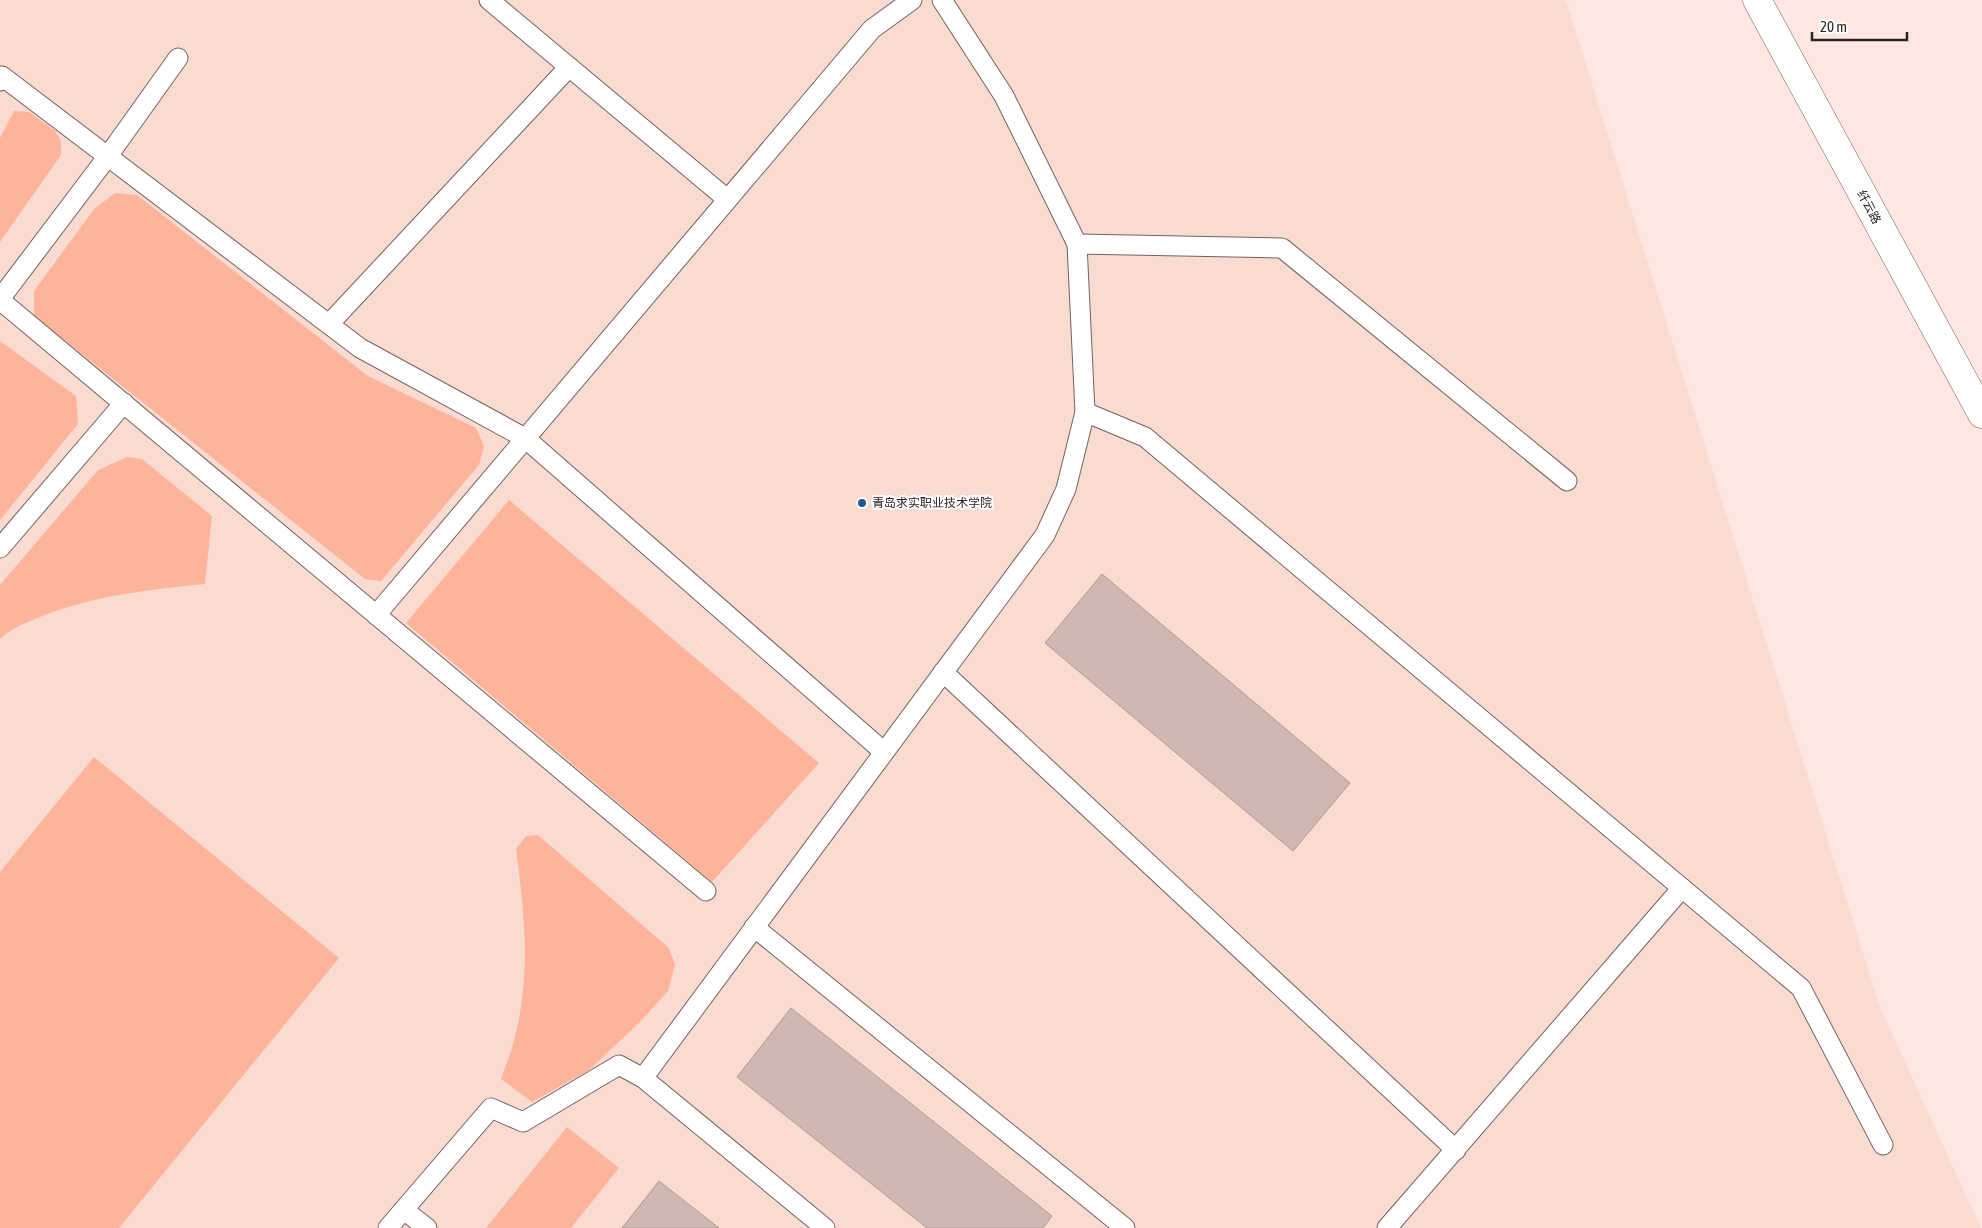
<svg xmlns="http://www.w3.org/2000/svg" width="1982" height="1228" font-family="'Asap Condensed','Noto Sans SC',sans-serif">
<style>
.built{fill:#fadbd1}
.green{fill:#feb49b}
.building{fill:#ceb8b1;stroke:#b09b94}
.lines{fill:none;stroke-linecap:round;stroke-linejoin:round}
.lane-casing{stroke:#75615b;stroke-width:21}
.street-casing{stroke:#75615b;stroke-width:29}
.lane{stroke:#fff;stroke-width:19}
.street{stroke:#fff;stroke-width:28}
.poi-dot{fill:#1c5a90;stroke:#fff;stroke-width:2}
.labels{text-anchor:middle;stroke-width:4;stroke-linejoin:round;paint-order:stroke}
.street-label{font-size:12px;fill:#2c2421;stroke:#fff}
.poi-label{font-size:12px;fill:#2c2421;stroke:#fff;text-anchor:start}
</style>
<rect width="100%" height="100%" fill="#fee7e0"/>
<polygon class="built" points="0,0 1566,0 1880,1007 1981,1228 0,1228"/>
<g class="green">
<polygon points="14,111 29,112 55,131 61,141 61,155 0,242 0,138"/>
<polygon points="115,193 137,195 368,376 476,428 484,446 479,465 381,581 365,579 34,316 34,291 94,209"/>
<polygon points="0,341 76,396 78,424 0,520"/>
<path d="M 127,457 L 142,459 L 212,516 L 205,584 C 146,590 88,596 33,620 C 21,625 10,629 0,639 L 0,585 L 98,470 Z"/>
<polygon points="509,500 819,763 712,882 406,623"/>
<polygon points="94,757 339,958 119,1228 0,1228 0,872"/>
<path d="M 538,835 L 669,948 L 675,965 L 668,991 L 640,1022 L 589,1070 L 532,1102 L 501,1079 C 506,1064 513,1048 516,1032 C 531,972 524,910 516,849 L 526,836 Z"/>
<polygon points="567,1127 619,1168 571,1228 486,1228"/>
</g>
<g class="building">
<polygon points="1102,574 1350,783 1293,851 1045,643"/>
<polygon points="791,1008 1052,1216 1043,1228 927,1228 737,1077"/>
<polygon points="659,1181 719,1228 622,1228"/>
</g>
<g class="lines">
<g class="lane-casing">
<g id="lane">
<polyline points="489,0 727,199"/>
<polyline points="0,81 2,76 360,348 525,438 884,752"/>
<polyline points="1077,244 1282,248 1567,481"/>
<polyline points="0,299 108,156 178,58"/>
<polyline points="0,300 706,891"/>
<polyline points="329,324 569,67"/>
<polyline points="1085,412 1145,437 1801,988 1883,1145"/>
<polyline points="0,548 124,403"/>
<polyline points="376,615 872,29 912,0"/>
<polyline points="943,672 1456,1150"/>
<polyline points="754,927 1125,1228"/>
<polyline points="643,1078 1045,535 1066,489 1085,412 1077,244 1004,96 942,0"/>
<polyline points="404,1210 427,1228"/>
<polyline points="388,1228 491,1108 523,1122 619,1065 643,1078 825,1228"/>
<polyline points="1387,1228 1682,888"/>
</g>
</g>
<g class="street-casing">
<polyline id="street" points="1757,0 1982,414"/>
</g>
<use href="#lane" class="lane"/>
<use href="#street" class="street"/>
</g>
<circle class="poi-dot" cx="862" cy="503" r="5"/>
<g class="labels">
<g class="street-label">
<text transform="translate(1869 207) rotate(62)" y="4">纤云路</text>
</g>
<g class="poi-label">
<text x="872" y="507">青岛求实职业技术学院</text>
</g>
</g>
<path d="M1812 32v8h95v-8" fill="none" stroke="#2c2421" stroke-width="2.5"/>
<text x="1820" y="32" font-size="15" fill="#2c2421" stroke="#ffffff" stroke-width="4" paint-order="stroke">20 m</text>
</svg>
